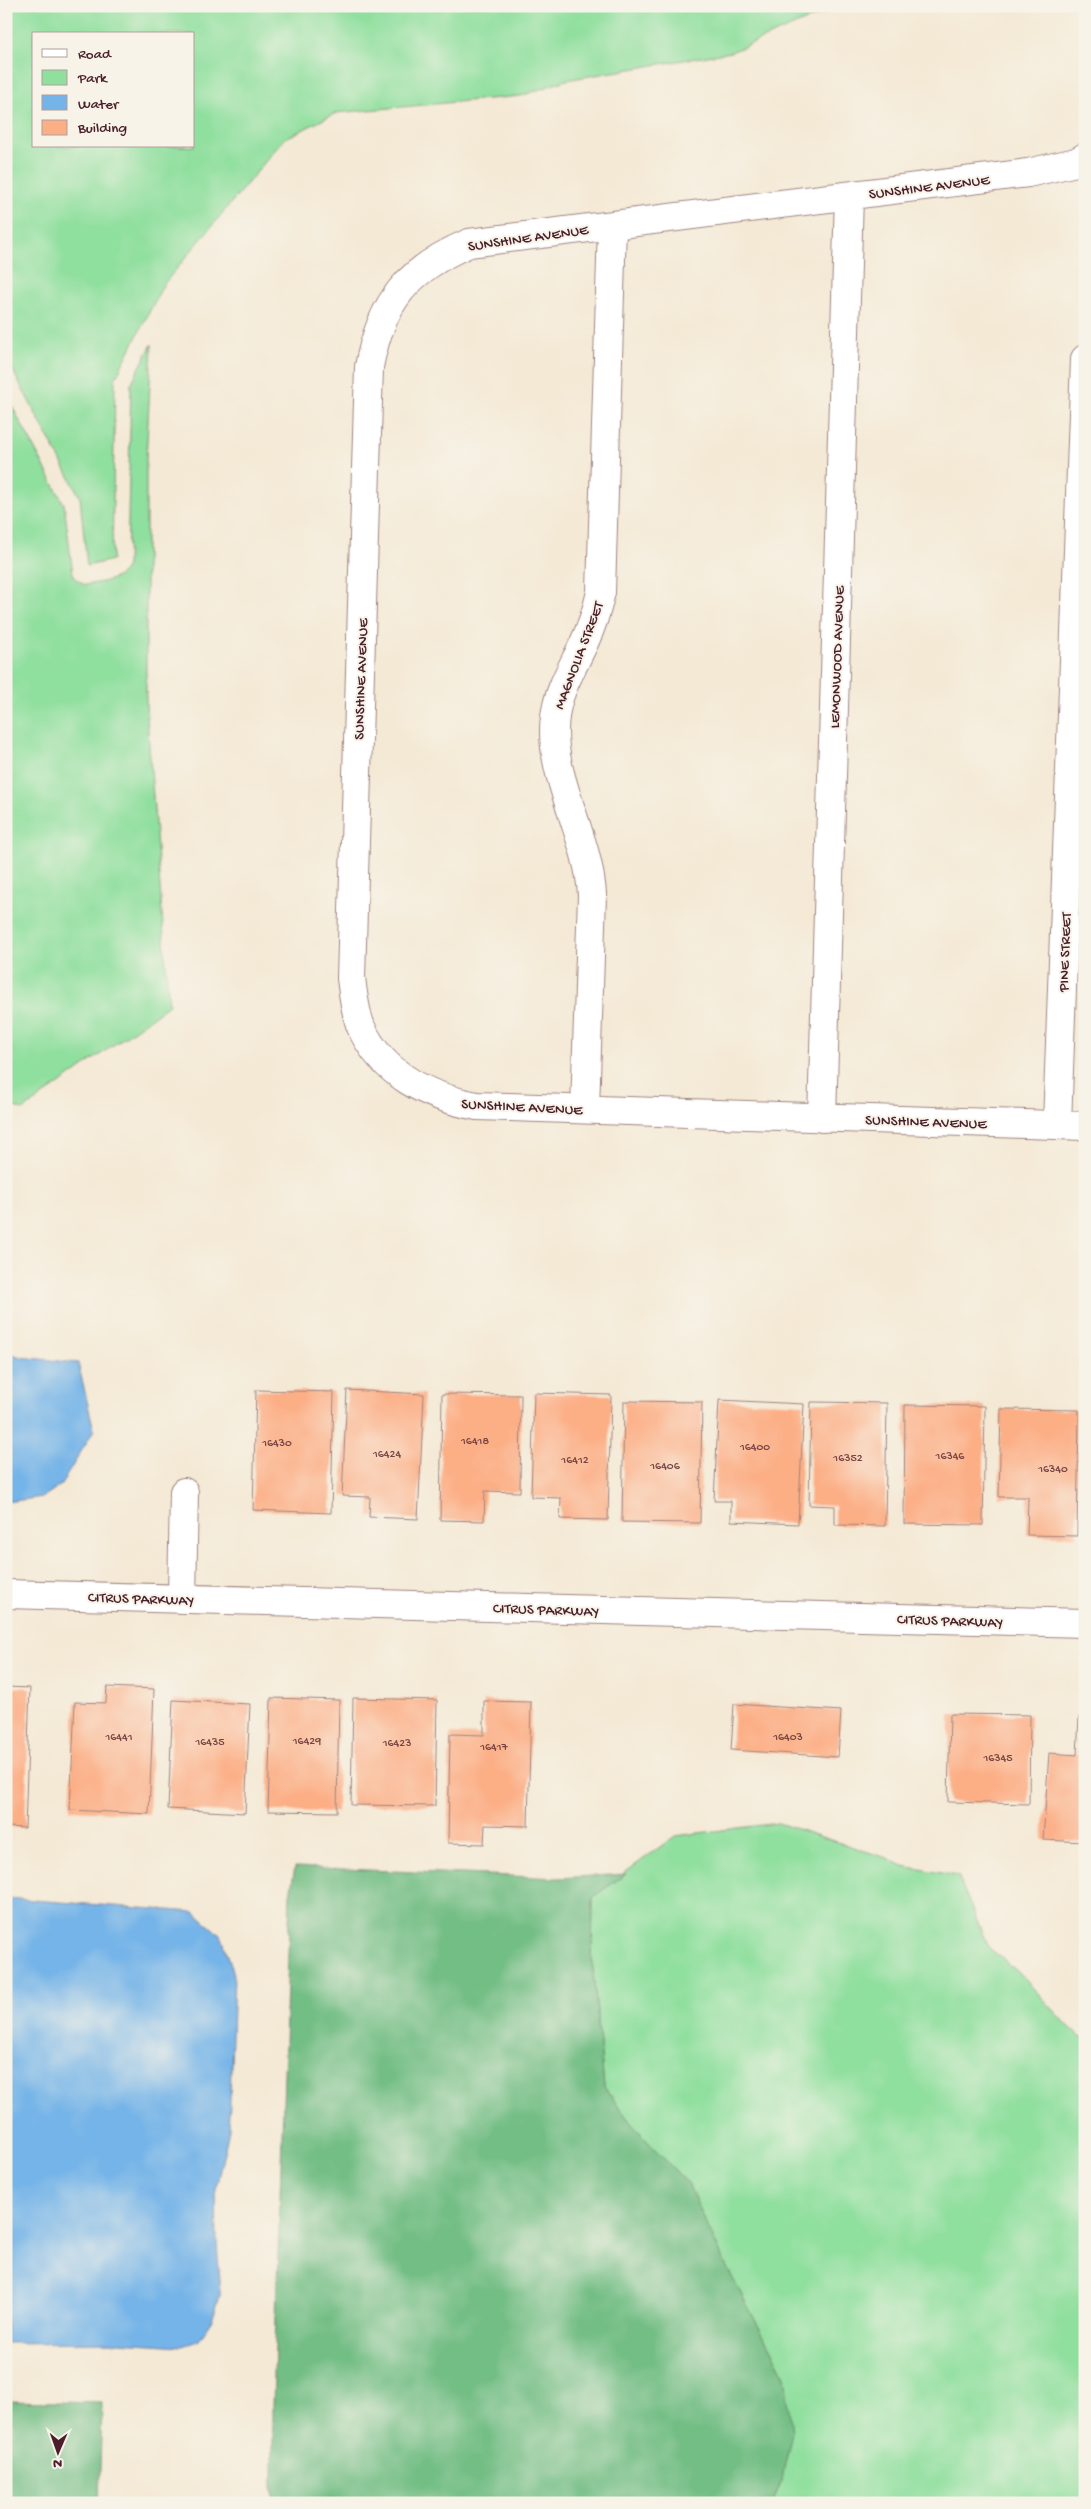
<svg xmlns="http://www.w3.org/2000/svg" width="1091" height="2509" font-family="'Gochi Hand',sans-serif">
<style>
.green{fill:#8fdf9e;stroke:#6c7f64;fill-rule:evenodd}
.forest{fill:#73be85;stroke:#5e6e58}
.water{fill:#75b4e8;stroke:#606a8a}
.building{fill:#fcae85}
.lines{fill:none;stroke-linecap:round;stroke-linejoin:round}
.street-casing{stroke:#9f8480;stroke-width:30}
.street{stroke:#fff;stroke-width:28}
.labels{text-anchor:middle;stroke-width:4;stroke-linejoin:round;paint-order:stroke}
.number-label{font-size:12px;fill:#764342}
.street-label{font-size:15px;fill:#4a1f2b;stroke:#f7f3e8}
</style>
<rect width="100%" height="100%" fill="#f7f3e8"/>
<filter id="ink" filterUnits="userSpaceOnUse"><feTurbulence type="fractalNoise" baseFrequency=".02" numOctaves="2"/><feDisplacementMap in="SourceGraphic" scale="10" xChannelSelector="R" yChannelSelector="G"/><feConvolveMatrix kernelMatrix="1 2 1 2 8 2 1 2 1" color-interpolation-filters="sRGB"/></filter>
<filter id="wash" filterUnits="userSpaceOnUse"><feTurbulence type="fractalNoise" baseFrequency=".0096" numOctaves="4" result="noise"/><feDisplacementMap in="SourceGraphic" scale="20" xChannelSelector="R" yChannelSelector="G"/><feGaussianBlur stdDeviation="1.12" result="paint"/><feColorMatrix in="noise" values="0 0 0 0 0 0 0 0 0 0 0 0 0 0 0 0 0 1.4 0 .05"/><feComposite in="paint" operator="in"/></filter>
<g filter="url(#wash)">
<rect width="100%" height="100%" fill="#f4e9d5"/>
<g class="green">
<path d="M 6,6 L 840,6 L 731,52 L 566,80 L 521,96 L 336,113 L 284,139 L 163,285 L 115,379 L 112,560 L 87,566 L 80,497 L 6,358 ZM 34,34 L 194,34 L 194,146 L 34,146 Z"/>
<path d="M 152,344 L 146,461 L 146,705 L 169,1005 L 23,1110 L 6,1104 L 6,395 L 64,504 L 73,574 L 76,579 L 85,585 C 100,582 121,581 127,566 L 131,384 Z"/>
<polygon points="778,1823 887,1858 903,1866 958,1876 988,1947 1018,1972 1079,2037 1085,2038 1085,2503 773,2503 782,2479 785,2376 725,2264 688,2184 634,2127 604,2087 592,1960 593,1896 675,1836"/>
</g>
<g class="forest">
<polygon points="295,1867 559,1878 626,1874 593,1897 592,1960 604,2087 634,2127 688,2184 725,2264 785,2376 792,2432 782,2479 773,2503 273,2503 273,2407 290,1894"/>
<polygon points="6,2401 102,2403 99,2503 6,2503"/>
</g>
<g class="water">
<polygon points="6,1352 21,1357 78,1363 94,1430 61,1485 43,1497 6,1502"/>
<polygon points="6,1898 195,1912 222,1937 234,1974 229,2130 216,2188 217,2244 221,2292 212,2320 198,2341 182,2346 119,2342 6,2343"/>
</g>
<g id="blocks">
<g class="building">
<polygon points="256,1390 334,1392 331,1513 253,1510"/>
<polygon points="347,1390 424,1394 418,1519 369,1517 370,1497 342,1496"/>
<polygon points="534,1393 611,1395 608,1520 560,1519 561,1498 531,1497"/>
<polygon points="442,1394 521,1395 520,1492 485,1491 484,1521 440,1520"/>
<polygon points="719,1400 804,1404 798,1524 731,1521 731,1501 714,1501"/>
<polygon points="624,1401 702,1402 700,1523 622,1522"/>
<polygon points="811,1402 887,1403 885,1526 835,1525 835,1506 809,1505"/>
<polygon points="905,1405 985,1406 983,1525 904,1524"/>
<polygon points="1001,1409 1079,1410 1077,1536 1027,1535 1028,1497 999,1497"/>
<polygon points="6,1687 30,1688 25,1828 6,1827"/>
<polygon points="107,1687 154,1689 149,1814 70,1810 75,1702 106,1703"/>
<polygon points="271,1698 339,1700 337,1812 268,1811"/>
<polygon points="353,1698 437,1700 435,1806 351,1805"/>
<polygon points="173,1700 250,1704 245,1813 168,1809"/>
<polygon points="484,1701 531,1702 528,1826 485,1825 484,1844 448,1843 450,1734 484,1735"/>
<polygon points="734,1704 841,1711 838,1757 731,1750"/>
<polygon points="950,1714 1030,1715 1029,1804 948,1802"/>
<polygon points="1079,1717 1085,1717 1085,1842 1043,1840 1049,1753 1077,1755"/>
</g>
</g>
</g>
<g filter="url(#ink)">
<use href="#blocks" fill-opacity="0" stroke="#9f8480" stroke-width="1"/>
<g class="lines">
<g class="street-casing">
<g id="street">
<path d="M 1085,157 L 1076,162 L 1028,173 L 469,243 C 408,269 381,302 369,367 L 351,978 C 353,994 355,1012 361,1027 C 382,1074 428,1097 477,1106 L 1085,1126"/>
<path d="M 585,1109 L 592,895 C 589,836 547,773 555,717 C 558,690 573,667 584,643 C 592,626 597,610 601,592 L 612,226"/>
<polyline points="822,1118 849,196"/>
<polyline points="1057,1125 1085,359"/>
<polyline points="6,1594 1085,1623"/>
<polyline points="182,1599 184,1492"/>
</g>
</g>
<use href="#street" class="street"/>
</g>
</g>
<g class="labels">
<g class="number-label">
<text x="475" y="1444">16418</text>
<text x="277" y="1446">16430</text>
<text x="755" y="1450">16400</text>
<text x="387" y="1457">16424</text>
<text x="950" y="1459">16346</text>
<text x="848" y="1461">16352</text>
<text x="575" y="1463">16412</text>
<text x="665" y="1469">16406</text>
<text x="1053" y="1472">16340</text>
<text x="119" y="1740">16441</text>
<text x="788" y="1740">16403</text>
<text x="307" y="1744">16429</text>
<text x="210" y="1745">16435</text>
<text x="397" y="1746">16423</text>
<text x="494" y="1750">16417</text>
<text x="998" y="1761">16345</text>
</g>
<g class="street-label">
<text transform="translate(929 186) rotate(-7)" y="5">SUNSHINE AVENUE</text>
<text transform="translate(528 237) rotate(-8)" y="5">SUNSHINE AVENUE</text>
<text transform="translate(578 655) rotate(-69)" y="5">MAGNOLIA STREET</text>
<text transform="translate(836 657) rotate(-88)" y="5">LEMONWOOD AVENUE</text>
<text transform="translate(360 679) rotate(-88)" y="5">SUNSHINE AVENUE</text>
<text transform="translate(1064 952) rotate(-88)" y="5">PINE STREET</text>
<text transform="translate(522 1106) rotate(3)" y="5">SUNSHINE AVENUE</text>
<text transform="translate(926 1121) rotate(2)" y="5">SUNSHINE AVENUE</text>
<text transform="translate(141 1598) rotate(2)" y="5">CITRUS PARKWAY</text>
<text transform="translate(546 1609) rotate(2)" y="5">CITRUS PARKWAY</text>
<text transform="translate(950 1620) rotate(2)" y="5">CITRUS PARKWAY</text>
</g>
</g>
<rect width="1091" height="2509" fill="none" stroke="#f7f3e8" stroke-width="25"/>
<rect x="32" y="32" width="162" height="115" fill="#f7f3e8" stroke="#b29e9c"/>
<rect x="42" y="49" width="25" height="8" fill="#ffffff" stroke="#b29e9c"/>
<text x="78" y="58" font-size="15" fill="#4a1f2b">Road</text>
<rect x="42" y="70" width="25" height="15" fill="#8fdf9e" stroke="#b29e9c"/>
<text x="78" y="82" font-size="15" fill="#4a1f2b">Park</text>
<rect x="42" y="95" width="25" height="15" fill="#75b4e8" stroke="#b29e9c"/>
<text x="78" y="108" font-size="15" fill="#4a1f2b">Water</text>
<rect x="42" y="120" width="25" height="15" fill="#fcae85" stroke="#b29e9c"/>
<text x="78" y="132" font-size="15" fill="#4a1f2b">Building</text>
<g transform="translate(58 2452) rotate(182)" stroke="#f7f3e8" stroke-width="4" paint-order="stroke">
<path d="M0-4L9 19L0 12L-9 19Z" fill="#4a1f2b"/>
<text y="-8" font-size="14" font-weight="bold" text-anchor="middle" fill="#4a1f2b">N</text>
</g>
</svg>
